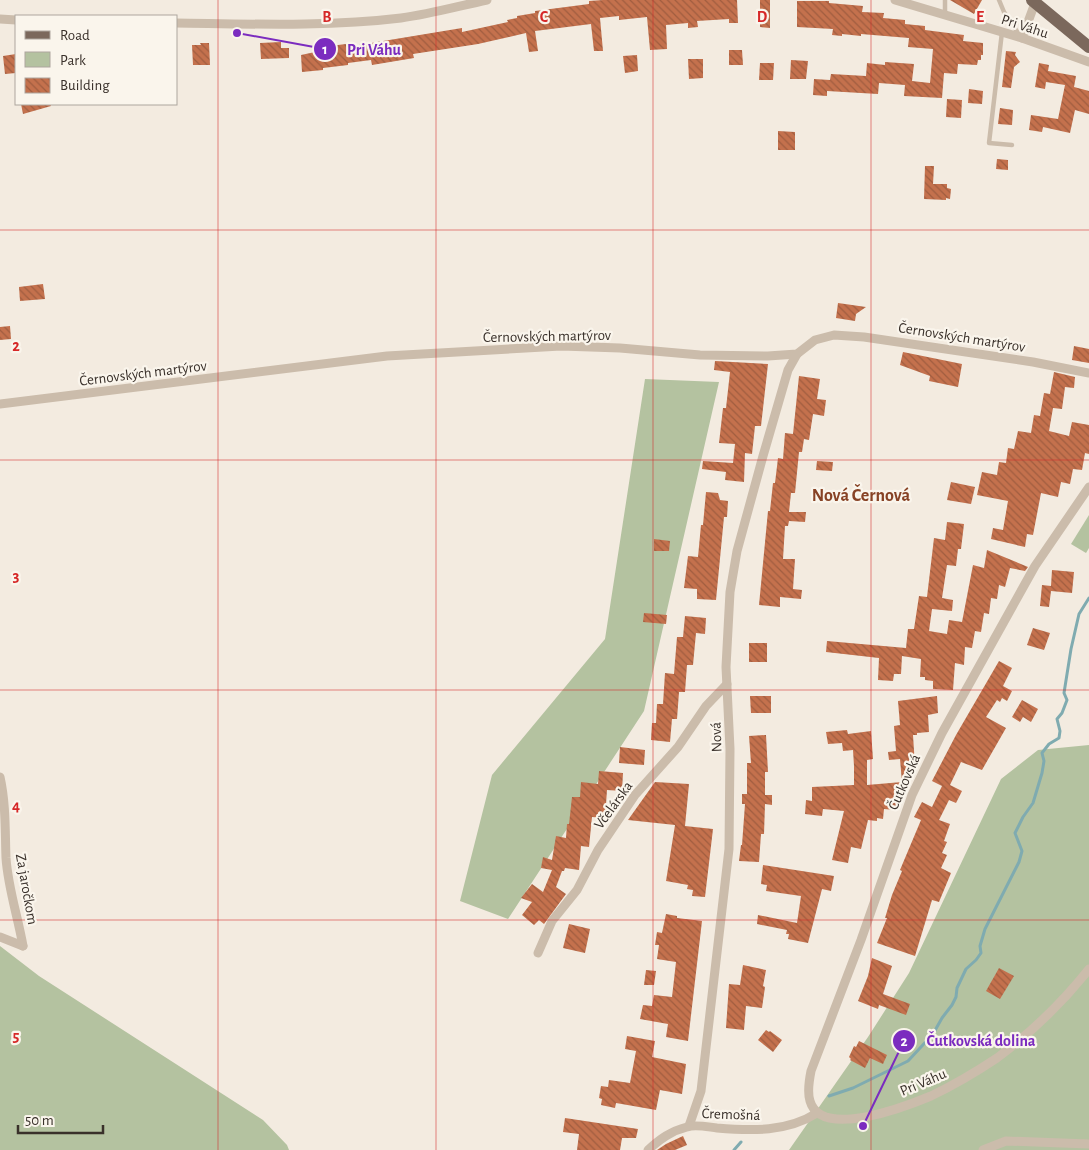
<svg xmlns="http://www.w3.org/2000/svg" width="1089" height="1150" font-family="'Alegreya Sans',sans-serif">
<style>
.green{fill:#b4c2a0}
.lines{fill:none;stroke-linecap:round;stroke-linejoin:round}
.stream{stroke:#7fabb0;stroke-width:3}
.building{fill:url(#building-back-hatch)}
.lane{stroke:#cbbcab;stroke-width:4.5}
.street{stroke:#cbbcab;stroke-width:9}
.primary{stroke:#7b685c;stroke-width:12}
.grid{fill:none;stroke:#d62828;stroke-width:1;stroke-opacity:0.55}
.labels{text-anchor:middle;stroke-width:4.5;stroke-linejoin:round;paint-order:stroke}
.street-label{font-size:15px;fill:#39302a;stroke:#faf5ec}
.quarter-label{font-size:18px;font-weight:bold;fill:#874225;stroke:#faf5ec}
.grid-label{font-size:16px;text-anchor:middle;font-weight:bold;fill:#d62828;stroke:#faf5ec;stroke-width:4.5;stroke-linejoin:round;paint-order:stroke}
.leader{fill:none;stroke:#7b2cbf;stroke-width:2}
.callout-dot{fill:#7b2cbf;stroke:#faf5ec;stroke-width:2}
.mark-label{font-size:15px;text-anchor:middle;font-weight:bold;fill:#fff}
.callout-label{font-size:16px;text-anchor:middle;font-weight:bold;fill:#7b2cbf;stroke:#faf5ec;stroke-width:4.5;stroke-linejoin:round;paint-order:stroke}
</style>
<defs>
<pattern id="building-back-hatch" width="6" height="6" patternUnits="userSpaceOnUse" patternTransform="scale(1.25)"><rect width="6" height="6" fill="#c4714d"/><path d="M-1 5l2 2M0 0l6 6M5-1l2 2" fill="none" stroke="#a05d40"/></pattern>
</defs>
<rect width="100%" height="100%" fill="#f3ebe0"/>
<g class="green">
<polygon points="645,379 719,382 644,711 508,919 460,901 492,775 605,639"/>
<polygon points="1089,515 1089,548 1086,553 1071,544"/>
<polygon points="1089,745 1089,1150 789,1150 868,1037 909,973 1001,779 1038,750"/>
<polygon points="0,946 39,976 263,1120 287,1145 289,1150 0,1150"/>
</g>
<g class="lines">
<g class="stream">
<polyline points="829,1096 853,1088 908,1061 933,1034 942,1018 952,1005 956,997 957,988 966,969 976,960 981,953 980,946 985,929 1019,862 1022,851 1015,833 1023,817 1033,803 1042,773 1044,761 1042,753 1049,744 1059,738 1060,731 1057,719 1062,713 1067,700 1064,693 1071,649 1079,614 1089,598"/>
<polyline points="734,1150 741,1142"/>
</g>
</g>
<g class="building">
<polygon points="603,0 737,0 738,23 729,23 729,19 697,21 698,27 688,28 688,23 666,25 667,49 650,50 647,17 619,20 619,16 600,18 603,51 594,51 591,24 535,31 538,51 529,52 526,33 478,44 413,54 414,58 372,65 371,60 348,63 348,65 323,68 323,70 302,72 301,55 329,49 330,46 346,44 347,47 462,28 462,32 508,22 507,20 517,18 517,16 535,13 535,11 589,4 589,1"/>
<polygon points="760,0 770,0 770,28 760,27"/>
<polygon points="950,0 982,0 974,14"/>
<polygon points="797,1 829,1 829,3 863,6 862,12 884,13 883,18 905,20 905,24 925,26 925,30 964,35 963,41 983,43 983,55 981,55 981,60 978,60 977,65 958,64 957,74 944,73 942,98 904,96 905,85 879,83 878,94 827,91 827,96 813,95 814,79 830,80 831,74 866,76 867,63 885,65 885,62 914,64 912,81 930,83 933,49 908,47 909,38 861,34 861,36 842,34 842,36 832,35 833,29 797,27"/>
<polygon points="281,42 281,48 289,48 289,58 261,59 260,43"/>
<polygon points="200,43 209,43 210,65 193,65 192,45 201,45"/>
<polygon points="729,50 742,50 743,65 729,65"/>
<polygon points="1006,51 1016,52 1015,55 1020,62 1014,67 1011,88 1002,87"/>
<polygon points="16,54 16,73 5,74 3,56"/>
<polygon points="637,55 638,71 625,73 623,56"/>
<polygon points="688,59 703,59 703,78 689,79"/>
<polygon points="791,60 808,61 806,79 790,79"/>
<polygon points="760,63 774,63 773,80 759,80"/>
<polygon points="1039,63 1049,65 1048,71 1076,76 1074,87 1089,91 1089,114 1075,110 1070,133 1043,127 1042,132 1029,130 1031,115 1058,119 1065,85 1046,82 1045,89 1035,87"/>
<polygon points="969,89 983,91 982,104 968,103"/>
<polygon points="947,99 962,100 961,118 946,117"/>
<polygon points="21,104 50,104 51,106 23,114"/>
<polygon points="1000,108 1013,110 1012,125 998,124"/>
<polygon points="778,131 795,132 795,150 778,150"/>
<polygon points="997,159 1008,160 1008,170 996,169"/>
<polygon points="925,166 934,166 933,184 947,184 947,188 951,189 950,199 946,198 946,200 924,199"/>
<polygon points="43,284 45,299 20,301 19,287"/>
<polygon points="838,303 866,307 856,314 855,321 836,318"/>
<polygon points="10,326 11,339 0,340 0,327"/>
<polygon points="1074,346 1089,349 1089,363 1072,360"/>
<polygon points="903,352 962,364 958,387 929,381 930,376 900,365"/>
<polygon points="715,361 768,364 761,426 755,426 752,454 745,453 744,482 725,480 726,472 702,469 703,461 733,463 735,444 719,443 723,408 726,408 730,372 714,370"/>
<polygon points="1054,372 1075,377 1074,388 1065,387 1062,409 1053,408 1049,431 1069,436 1072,422 1089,425 1089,454 1085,453 1082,470 1073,469 1070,484 1061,482 1058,497 1041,493 1033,535 1027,534 1025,547 991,539 993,528 1003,530 1008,501 977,495 982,472 997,475 999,462 1006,463 1008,448 1014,449 1018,431 1031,433 1034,415 1040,416 1044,393 1050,394"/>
<polygon points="799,376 820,379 817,399 826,400 824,416 813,414 809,440 804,439 802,452 799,452 795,493 791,493 789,512 806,512 805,522 789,521 788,526 785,526 783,559 795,559 793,589 802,590 801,599 780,597 780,607 759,605 768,511 770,511 773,483 775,483 778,458 783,459 785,433 793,434"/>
<polygon points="817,461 833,462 832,471 816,470"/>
<polygon points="951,482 975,487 971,504 947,500"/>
<polygon points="706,492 718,493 720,500 728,501 727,517 724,517 716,600 697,599 697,589 684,588 688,556 698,557 701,525 703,525"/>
<polygon points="947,522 964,524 961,549 958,549 956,566 947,565 942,598 953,600 952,611 932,609 929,631 947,634 949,620 962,622 973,565 984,568 987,550 1028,567 1025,571 1010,568 1005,587 999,585 997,599 991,598 989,614 984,613 981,632 975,631 972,648 965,647 964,665 955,663 953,690 933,689 933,681 925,680 925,677 920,677 921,659 902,656 901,674 894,674 893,681 878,680 879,658 826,652 827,641 906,648 908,629 914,629 919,596 927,597 934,538 945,540"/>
<polygon points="654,539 670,541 669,551 654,551"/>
<polygon points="1052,570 1074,572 1072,593 1051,591 1049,607 1040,606 1042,585 1051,586"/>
<polygon points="644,613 667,615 666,624 643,622"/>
<polygon points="685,616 706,618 705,634 696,633 693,665 687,665 685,692 679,692 677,719 672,719 670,742 651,740 652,723 656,723 657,704 663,704 665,673 674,674 677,637 683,637"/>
<polygon points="1033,628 1050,633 1044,650 1027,645"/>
<rect x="749" y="643" width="18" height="19"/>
<polygon points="999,661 1012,668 1003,686 1012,691 1007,701 1002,698 1000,702 997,700 986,717 1006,728 982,770 961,762 950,785 962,791 956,803 949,800 939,820 950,824 944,841 947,842 942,853 947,855 941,868 951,873 939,902 932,900 915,956 877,943 887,918 885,918 892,895 902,871 900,870 921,820 914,817 922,802 932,807 942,786 932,781 956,735"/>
<polygon points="750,696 771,696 771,713 751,713"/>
<polygon points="937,696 938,713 928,715 929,732 917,733 917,735 913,735 915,766 895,810 884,809 883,819 877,818 877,821 868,820 861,849 851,847 848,863 832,860 844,811 823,809 822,816 805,814 806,800 812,801 812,787 854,785 854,766 853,750 843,751 842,743 828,744 826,732 847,730 848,734 871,731 873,759 867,760 867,785 902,782 900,759 889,760 888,752 896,751 894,726 900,725 898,701"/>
<polygon points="1022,700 1038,709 1031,722 1023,717 1020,722 1012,717"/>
<polygon points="766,735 768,772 765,772 765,795 772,795 772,805 765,804 764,834 761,834 759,862 739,861 741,845 742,845 745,804 742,804 742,794 747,794 747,763 751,763 749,736"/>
<polygon points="620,747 645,750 644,765 619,763"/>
<polygon points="599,771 623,773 622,791 607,790 605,818 592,817 589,847 581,846 579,870 565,868 564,871 562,871 556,887 566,894 544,924 539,920 534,925 522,915 532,902 521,898 532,884 543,892 552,870 541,868 543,857 552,860 556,836 566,838 567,824 569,824 572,797 580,797 581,782 598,784"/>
<polygon points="655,782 689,784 685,826 713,829 705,897 692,896 693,890 687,889 688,885 666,881 675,825 628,820"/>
<polygon points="763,865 834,876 831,891 822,889 808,943 788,939 789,934 786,934 787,930 757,924 758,915 797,923 801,896 766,891 767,885 761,884"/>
<polygon points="666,914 677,916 677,918 702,921 688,1041 666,1037 668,1024 640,1019 643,1005 652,1006 654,995 672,997 676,962 657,959 659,945 655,945 657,932 662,933"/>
<polygon points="569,924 590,929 585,953 563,948"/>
<polygon points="872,958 892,966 883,994 910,1004 906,1015 879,1005 878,1009 858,1001 868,976"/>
<polygon points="743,965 766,970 763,986 765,987 762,1008 746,1006 744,1030 726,1028 729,984 740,985"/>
<polygon points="999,968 1014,976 1000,999 986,991"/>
<polygon points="646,970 656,971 654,985 644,985"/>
<polygon points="766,1030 769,1032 770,1031 782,1040 773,1052 758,1040"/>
<polygon points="627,1036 655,1041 652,1057 686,1064 682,1094 660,1090 656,1110 616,1103 615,1108 601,1105 602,1099 599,1098 601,1086 608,1087 609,1080 630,1083 636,1051 625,1049"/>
<polygon points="859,1041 887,1055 883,1064 870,1058 865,1068 850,1060 851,1059 849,1057 854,1046 856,1047"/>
<polygon points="565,1118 638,1129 636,1138 622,1138 620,1150 577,1150 579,1134 563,1132"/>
<polygon points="683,1136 687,1145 675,1150 657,1150 666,1144"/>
</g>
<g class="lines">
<g class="lane">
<polyline points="999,0 1004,12 1020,36"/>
<polyline points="945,15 945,0"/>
<polyline points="1002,32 989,143 1012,145"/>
</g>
<g class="street">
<polyline points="895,0 1022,38 1089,62"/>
<polyline points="0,19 16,20"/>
<path d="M 176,23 C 251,24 327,27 401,18 C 430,14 459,6 487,0"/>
<polyline points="1022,38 1035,3"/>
<polyline points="0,404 387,356 561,346 620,348 700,355 768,356 797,354 815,340 834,335 864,337 1033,362 1089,373"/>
<path d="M 1089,487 L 1035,566 L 942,733 L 912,795 L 861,940 L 811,1071 C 809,1081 807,1092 810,1101 C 821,1140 907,1106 931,1096 C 954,1085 976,1072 997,1058 C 1032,1032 1062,1003 1089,969"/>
<path d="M 0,777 C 6,804 5,831 6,858 C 8,888 18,917 23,946"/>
<polyline points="0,937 23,946"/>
<polyline points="538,953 552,921 577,890 598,850 635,795 678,747 706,706 727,684"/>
<polyline points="689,1126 701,1091 729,849 730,749 726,667 730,592 737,551 763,456 788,370 797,354"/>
<path d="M 648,1150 C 660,1139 671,1131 687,1127 C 695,1124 708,1127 717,1128 C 752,1131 787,1132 817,1113"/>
<polyline points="983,1150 1006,1141 1089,1144"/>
</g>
<polyline class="primary" points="1032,0 1089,47"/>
</g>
<path class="grid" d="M 218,0 L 218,1150M 436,0 L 436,1150M 653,0 L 653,1150M 871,0 L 871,1150M 0,230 L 1089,230M 0,460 L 1089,460M 0,690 L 1089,690M 0,920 L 1089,920"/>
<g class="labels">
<g class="street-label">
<text transform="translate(1025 26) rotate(18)" y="5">Pri Váhu</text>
<text transform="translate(547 336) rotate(-1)" y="5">Černovských martýrov</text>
<text transform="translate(962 337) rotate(9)" y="5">Černovských martýrov</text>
<text transform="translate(143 373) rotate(-7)" y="5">Černovských martýrov</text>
<text transform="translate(716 737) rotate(-92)" y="5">Nová</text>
<text transform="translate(904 782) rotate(-66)" y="5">Čutkovská</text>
<text transform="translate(613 805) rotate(-54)" y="5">Včelárska</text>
<text transform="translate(27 889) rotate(80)" y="5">Za jaročkom</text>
<text transform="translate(923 1082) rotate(-23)" y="5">Pri Váhu</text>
<text transform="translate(731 1114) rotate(2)" y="5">Čremošná</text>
</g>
<g class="quarter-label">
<text x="861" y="501">Nová Černová</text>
</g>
</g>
<g class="grid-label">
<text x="327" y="22">B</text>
<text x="544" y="22">C</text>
<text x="762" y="22">D</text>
<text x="980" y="22">E</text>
<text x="16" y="351">2</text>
<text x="16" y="581">3</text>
<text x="16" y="811">4</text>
<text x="16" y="1041">5</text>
</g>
<path class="leader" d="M237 33L325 49M863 1126L904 1041"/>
<g class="callout-dot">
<circle cx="237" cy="33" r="5"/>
<circle cx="863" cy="1126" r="5"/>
<circle cx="325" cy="49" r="12"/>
<circle cx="904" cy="1041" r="12"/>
</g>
<g class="mark-label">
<text x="325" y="54">1</text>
<text x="904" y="1046">2</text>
</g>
<g class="callout-label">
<text x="374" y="55">Pri Váhu</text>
<text x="981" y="1046">Čutkovská dolina</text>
</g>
<rect x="15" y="15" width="162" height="90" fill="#faf5ec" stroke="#ada69e"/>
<rect x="25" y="31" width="25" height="8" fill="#7b685c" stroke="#ada69e"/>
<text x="60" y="40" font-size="15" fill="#39302a">Road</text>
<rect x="25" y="52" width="25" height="15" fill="#b4c2a0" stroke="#ada69e"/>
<text x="60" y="65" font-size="15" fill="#39302a">Park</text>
<rect x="25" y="78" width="25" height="15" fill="url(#building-back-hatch)" stroke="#ada69e"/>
<text x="60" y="90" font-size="15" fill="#39302a">Building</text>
<path d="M18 1125v8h85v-8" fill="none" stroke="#39302a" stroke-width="2.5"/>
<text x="25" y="1125" font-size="15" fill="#39302a" stroke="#faf5ec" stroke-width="4" paint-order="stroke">50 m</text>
</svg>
